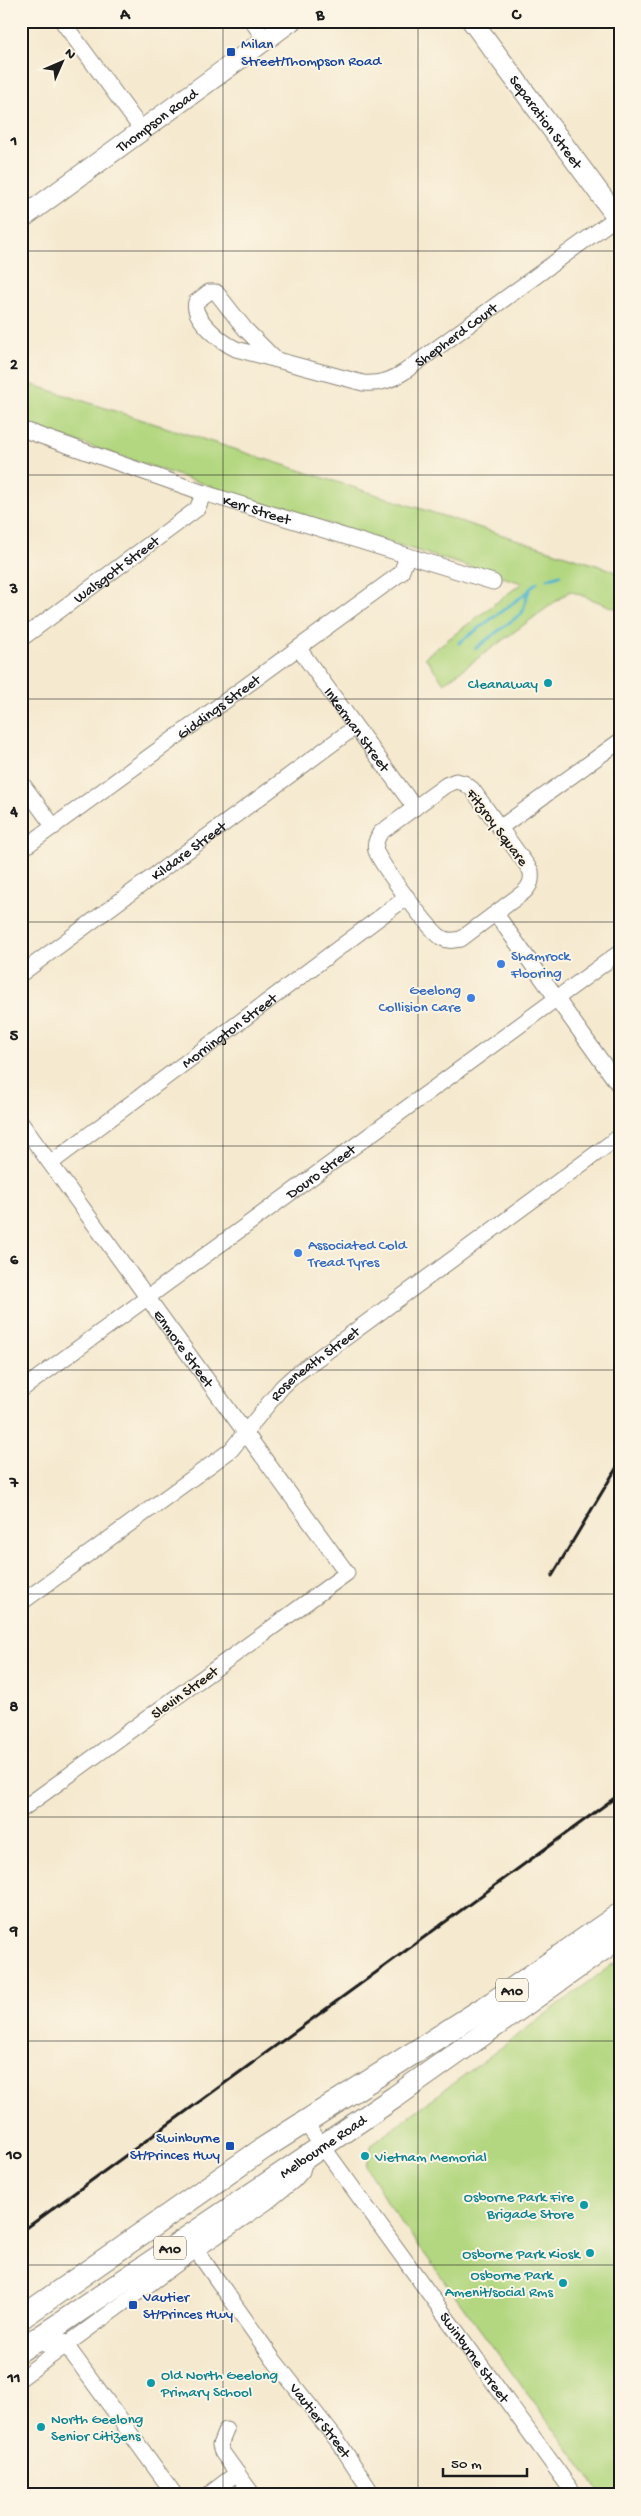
<svg xmlns="http://www.w3.org/2000/svg" width="641" height="2516" font-family="'Gochi Hand',sans-serif">
<style>
.green{fill:#b3d780;stroke:#687a4e}
.lines{fill:none;stroke-linecap:round;stroke-linejoin:round}
.stream{stroke:#4cb4cb;stroke-width:3}
.minor-casing{stroke:#888276;stroke-width:17}
.major-casing{stroke:#888276;stroke-width:22}
.highway-casing{stroke:#888276;stroke-width:24}
.minor{stroke:#fff;stroke-width:15}
.major{stroke:#fff;stroke-width:20}
.highway{stroke:#fff;stroke-width:22}
.rail{stroke:#1c1c1c;stroke-width:3}
.grid{fill:none;stroke:#1c1c1c;stroke-width:1;stroke-opacity:0.55}
.transit-dot{fill:#1a4fb4;stroke:#fcf5e5;stroke-width:2}
.culture-dot{fill:#0f9aa8;stroke:#fcf5e5;stroke-width:2}
.shop-dot{fill:#3f7fe0;stroke:#fcf5e5;stroke-width:2}
.labels{text-anchor:middle;stroke-width:4;stroke-linejoin:round;paint-order:stroke}
.shield{fill:#fcf5e5;stroke:#5f5d58;stroke-width:1}
.shield-label{font-size:14px;font-weight:bold;fill:#1c1c1c}
.transit-label{font-size:15px;fill:#164399;stroke:#fcf5e5;text-anchor:start}
.street-label{font-size:15px;fill:#1c1c1c;stroke:#fcf5e5}
.culture-label{font-size:15px;fill:#0d838f;stroke:#fcf5e5;text-anchor:end}
.shop-label{font-size:15px;fill:#366cbe;stroke:#fcf5e5;text-anchor:start}
.neatline{fill:none;stroke:#1c1c1c;stroke-width:2}
.grid-label{font-size:16px;text-anchor:middle;font-weight:bold;fill:#1c1c1c}
</style>
<rect width="100%" height="100%" fill="#fcf5e5"/>
<filter id="ink" filterUnits="userSpaceOnUse"><feTurbulence type="fractalNoise" baseFrequency=".02" numOctaves="2"/><feDisplacementMap in="SourceGraphic" scale="10" xChannelSelector="R" yChannelSelector="G"/><feConvolveMatrix kernelMatrix="1 2 1 2 8 2 1 2 1" color-interpolation-filters="sRGB"/></filter>
<filter id="wash" filterUnits="userSpaceOnUse"><feTurbulence type="fractalNoise" baseFrequency=".0096" numOctaves="4" result="noise"/><feDisplacementMap in="SourceGraphic" scale="20" xChannelSelector="R" yChannelSelector="G"/><feGaussianBlur stdDeviation="1.12" result="paint"/><feColorMatrix in="noise" values="0 0 0 0 0 0 0 0 0 0 0 0 0 0 0 0 0 1.4 0 .05"/><feComposite in="paint" operator="in"/></filter>
<g filter="url(#wash)">
<rect width="100%" height="100%" fill="#f5e9cf"/>
<g class="green">
<polygon points="21,381 609,569 620,574 620,610 570,591 444,683 425,657 522,583 252,500 21,423"/>
<polygon points="613,1964 620,1965 620,2495 602,2495 390,2207 366,2166 372,2144"/>
</g>
<g class="lines">
<g class="stream">
<polyline points="547,579 560,575"/>
<polyline points="459,643 529,591"/>
<polyline points="476,648 522,613 529,590 537,582"/>
</g>
</g>
</g>
<g filter="url(#ink)">
<g class="lines">
<g class="minor-casing">
<g id="minor">
<polyline points="62,21 142,130"/>
<polyline points="252,21 265,40"/>
<path id="s1" d="M 274,358 L 245,329 L 216,292 L 209,292 L 196,302 C 191,318 223,343 236,349 L 363,383 C 379,384 390,381 404,372 L 617,217"/>
<path id="s2" d="M 21,429 L 204,493 L 493,582"/>
<path id="s3" d="M 21,639 L 197,509 L 204,493"/>
<path id="s4" d="M 299,649 L 415,808"/>
<path d="M 456,781 L 464,783 L 472,789 L 531,871 C 532,880 531,885 524,892 L 461,939 C 455,940 449,942 442,938 C 431,932 381,865 376,851 C 374,844 377,839 380,833 L 446,785 Z"/>
<polyline points="21,782 54,827"/>
<polyline points="501,827 620,741"/>
<path id="s5" d="M 21,850 L 401,573 L 407,557"/>
<polyline points="496,914 620,1087"/>
<path id="s6" d="M 21,974 L 355,727"/>
<path id="s7" d="M 21,1123 L 347,1573 L 21,1810"/>
<path id="s8" d="M 51,1163 L 407,897"/>
<path id="s9" d="M 21,1390 L 620,952"/>
<path id="s10" d="M 21,1603 L 231,1450 L 282,1387 L 295,1375 L 620,1136"/>
<path id="s11" d="M 305,2122 L 575,2495"/>
<path id="s12" d="M 196,2250 L 273,2359 L 340,2444 L 373,2495"/>
<polyline points="66,2345 175,2495"/>
<polyline points="21,2378 196,2250 267,2202 293,2181 302,2171 305,2159"/>
<polyline points="226,2430 220,2445 222,2452 253,2495"/>
<polyline points="208,2495 237,2473"/>
</g>
</g>
<g class="major-casing">
<g id="major">
<path id="s13" d="M 472,21 L 620,221"/>
<path id="s14" d="M 21,219 L 291,21"/>
</g>
</g>
<g class="highway-casing">
<g id="highway">
<polyline points="21,2318 264,2148 492,2003 620,1914"/>
<polyline points="36,2339 66,2345"/>
<path id="s15" d="M 21,2350 L 395,2097 L 620,1937"/>
</g>
</g>
<use href="#minor" class="minor"/>
<use href="#major" class="major"/>
<use href="#highway" class="highway"/>
<g class="rail">
<polyline points="552,1576 620,1462"/>
<polyline points="21,2232 620,1794"/>
</g>
</g>
</g>
<path class="grid" d="M 223,21 L 223,2495M 418,21 L 418,2495M 21,251 L 620,251M 21,475 L 620,475M 21,699 L 620,699M 21,922 L 620,922M 21,1146 L 620,1146M 21,1370 L 620,1370M 21,1594 L 620,1594M 21,1817 L 620,1817M 21,2041 L 620,2041M 21,2265 L 620,2265"/>
<g class="transit-dot">
<rect x="226" y="47" width="10" height="10" rx="2.5"/>
<rect x="225" y="2141" width="10" height="10" rx="2.5"/>
<rect x="128" y="2300" width="10" height="10" rx="2.5"/>
</g>
<g class="culture-dot">
<circle cx="548" cy="683" r="5"/>
<circle cx="365" cy="2156" r="5"/>
<circle cx="584" cy="2205" r="5"/>
<circle cx="590" cy="2253" r="5"/>
<circle cx="563" cy="2283" r="5"/>
<circle cx="151" cy="2383" r="5"/>
<circle cx="41" cy="2427" r="5"/>
</g>
<g class="shop-dot">
<circle cx="501" cy="964" r="5"/>
<circle cx="471" cy="998" r="5"/>
<circle cx="298" cy="1253" r="5"/>
</g>
<g class="labels">
<g class="shield">
<rect x="496" y="1978.5" width="32" height="23" rx="4"/>
<rect x="154" y="2236.5" width="32" height="23" rx="4"/>
</g>
<g class="shield-label">
<text x="512" y="1995">A10</text>
<text x="170" y="2253">A10</text>
</g>
<g class="transit-label">
<text x="241" y="48">Milan<tspan x="241" dy="17">Street/Thompson Road</tspan></text>
<text x="220" y="2142" text-anchor="end">Swinburne<tspan x="220" dy="17">St/Princes Hwy</tspan></text>
<text x="143" y="2301">Vautier<tspan x="143" dy="17">St/Princes Hwy</tspan></text>
</g>
<g class="street-label">
<text dy="5" stroke="none"><textPath href="#s14" startOffset="168">Thompson Road</textPath></text>
<text dy="5" stroke="none"><textPath href="#s13" startOffset="125">Separation Street</textPath></text>
<text dy="5" stroke="none"><textPath href="#s1" startOffset="415">Shepherd Court</textPath></text>
<text dy="5" stroke="none"><textPath href="#s2" startOffset="249">Kerr Street</textPath></text>
<text dy="5" stroke="none"><textPath href="#s3" startOffset="118">Walsgott Street</textPath></text>
<text dy="5" stroke="none"><textPath href="#s5" startOffset="244">Giddings Street</textPath></text>
<text dy="5" stroke="none"><textPath href="#s4" startOffset="99">Inkerman Street</textPath></text>
<text transform="translate(498 827) rotate(53)" y="5">Fitzroy Square</text>
<text dy="5" stroke="none"><textPath href="#s6" startOffset="208">Kildare Street</textPath></text>
<text dy="5" stroke="none"><textPath href="#s8" startOffset="222">Mornington Street</textPath></text>
<text dy="5" stroke="none"><textPath href="#s9" startOffset="371">Douro Street</textPath></text>
<text dy="5" stroke="none"><textPath href="#s7" startOffset="278">Enmore Street</textPath></text>
<text dy="5" stroke="none"><textPath href="#s10" startOffset="381">Roseneath Street</textPath></text>
<text transform="translate(184 1692) rotate(-36)" y="5">Slevin Street</text>
<text dy="5" stroke="none"><textPath href="#s15" startOffset="364">Melbourne Road</textPath></text>
<text dy="5" stroke="none"><textPath href="#s11" startOffset="290">Swinburne Street</textPath></text>
<text dy="5" stroke="none"><textPath href="#s12" startOffset="211">Vautier Street</textPath></text>
</g>
<g class="culture-label">
<text x="538" y="688">Cleanaway</text>
<text x="375" y="2161" text-anchor="start">Vietnam Memorial</text>
<text x="574" y="2201">Osborne Park Fire<tspan x="574" dy="17">Brigade Store</tspan></text>
<text x="580" y="2258">Osborne Park Kiosk</text>
<text x="553" y="2279">Osborne Park<tspan x="553" dy="17">Amenit/social Rms</tspan></text>
<text x="161" y="2379" text-anchor="start">Old North Geelong<tspan x="161" dy="17">Primary School</tspan></text>
<text x="51" y="2423" text-anchor="start">North Geelong<tspan x="51" dy="17">Senior Citizens</tspan></text>
</g>
<g class="shop-label">
<text x="511" y="960">Shamrock<tspan x="511" dy="17">Flooring</tspan></text>
<text x="461" y="994" text-anchor="end">Geelong<tspan x="461" dy="17">Collision Care</tspan></text>
<text x="308" y="1249">Associated Cold<tspan x="308" dy="17">Tread Tyres</tspan></text>
</g>
</g>
<rect width="641" height="2516" fill="none" stroke="#fcf5e5" stroke-width="55"/>
<g transform="translate(62 62) rotate(45)" stroke="#fcf5e5" stroke-width="4" paint-order="stroke">
<path d="M0-4L9 19L0 12L-9 19Z" fill="#1c1c1c"/>
<text y="-8" font-size="14" font-weight="bold" text-anchor="middle" fill="#1c1c1c">N</text>
</g>
<path d="M443 2468v8h84v-8" fill="none" stroke="#1c1c1c" stroke-width="2.5"/>
<text x="451" y="2468" font-size="15" fill="#1c1c1c" stroke="#fcf5e5" stroke-width="4" paint-order="stroke">50 m</text>
<rect x="28" y="28" width="586" height="2460" class="neatline"/>
<g class="grid-label">
<text x="125" y="19">A</text>
<text x="320" y="19">B</text>
<text x="516" y="19">C</text>
<text x="14" y="145">1</text>
<text x="14" y="369">2</text>
<text x="14" y="593">3</text>
<text x="14" y="816">4</text>
<text x="14" y="1040">5</text>
<text x="14" y="1264">6</text>
<text x="14" y="1487">7</text>
<text x="14" y="1711">8</text>
<text x="14" y="1935">9</text>
<text x="14" y="2159">10</text>
<text x="14" y="2382">11</text>
</g>
</svg>
